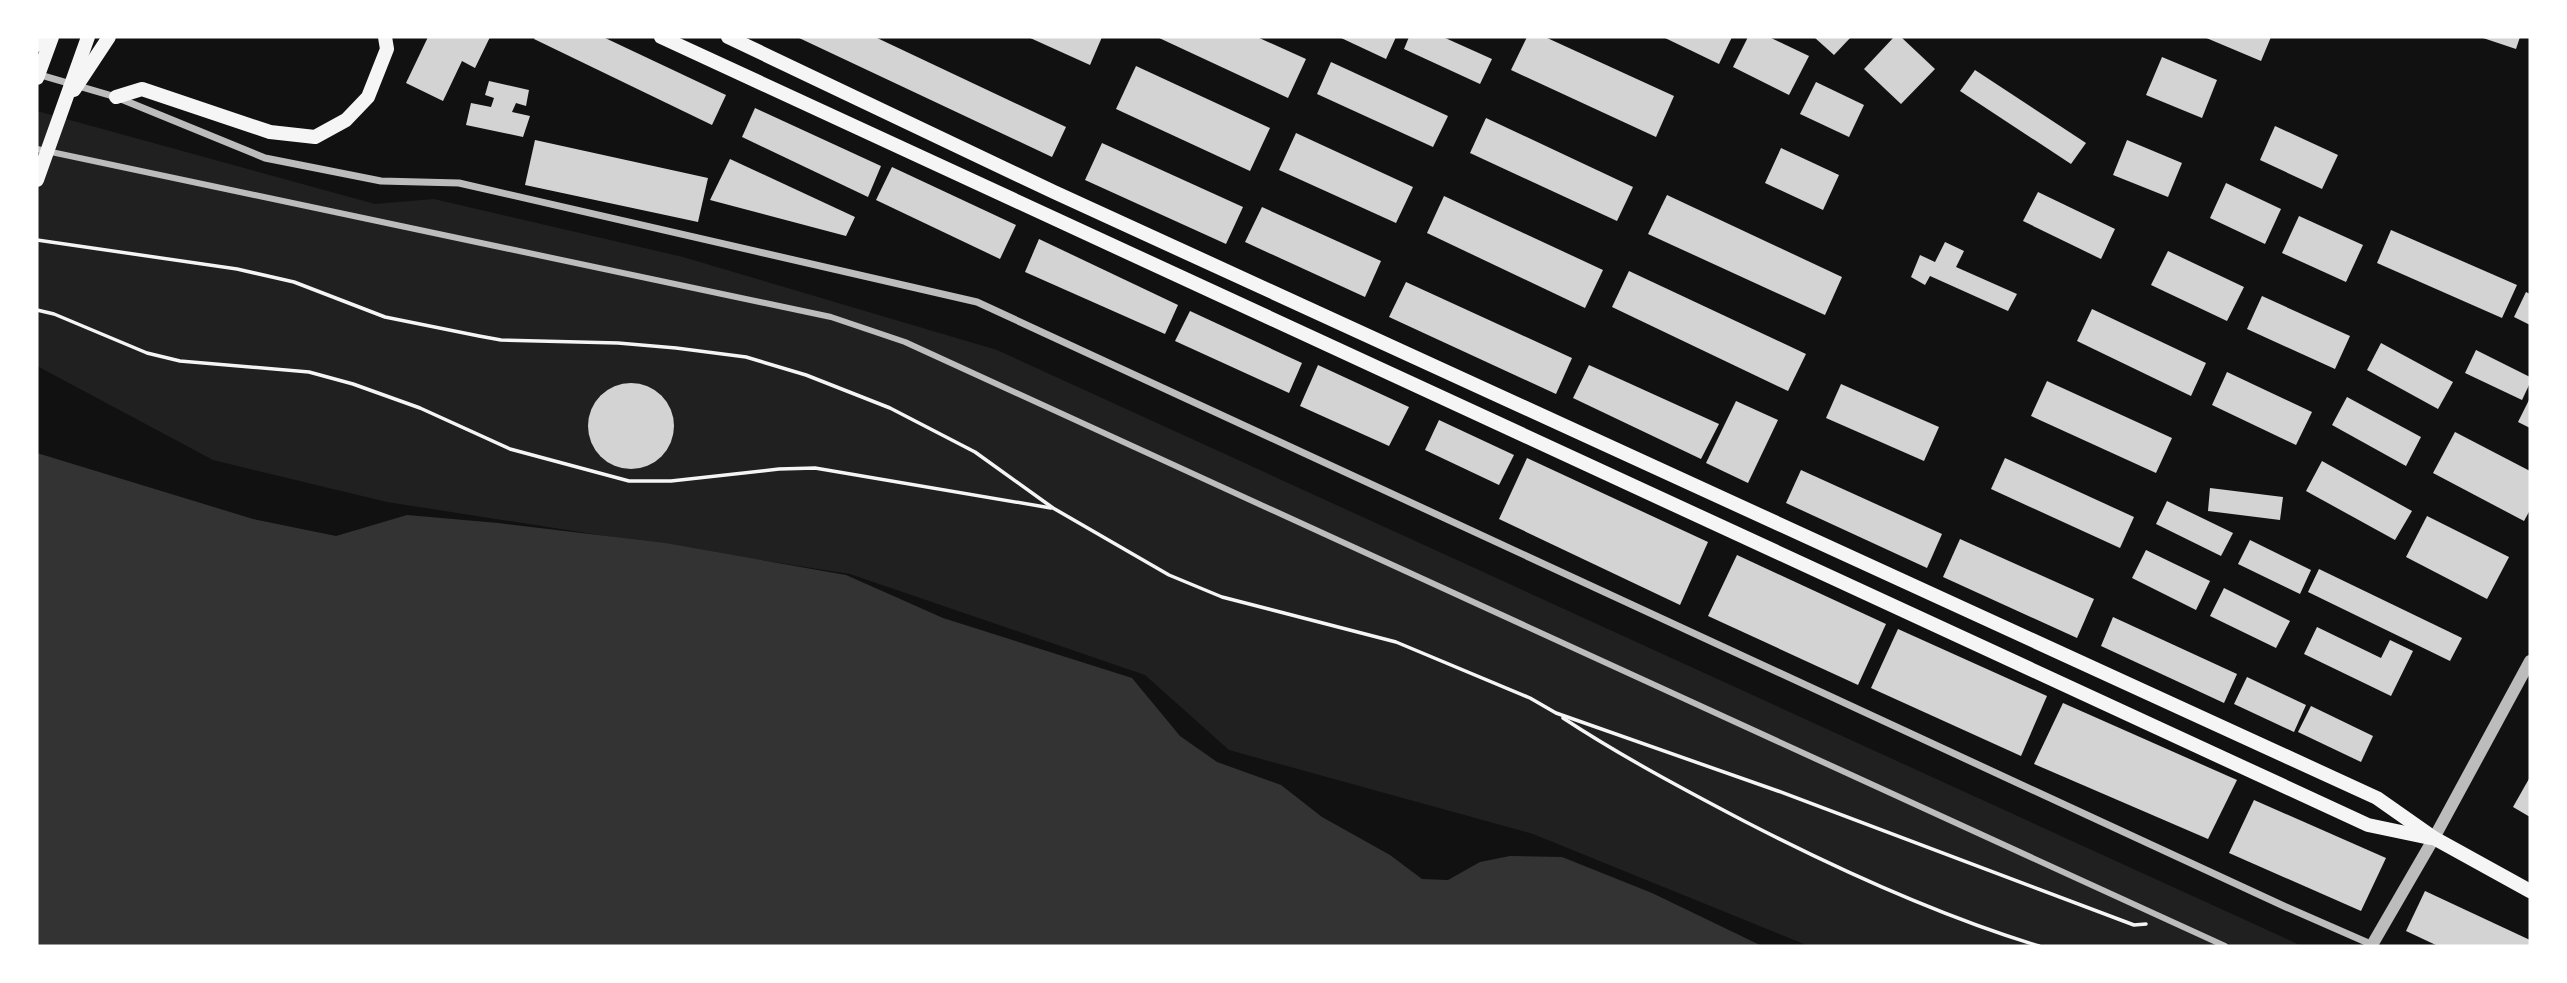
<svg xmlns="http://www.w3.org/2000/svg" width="2567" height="983" font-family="Signika,sans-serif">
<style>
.green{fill:#202020}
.water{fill:#333}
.building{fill:#d3d3d3}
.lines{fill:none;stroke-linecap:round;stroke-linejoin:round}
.path{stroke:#f5f5f5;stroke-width:3.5}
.pedestrian{stroke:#bcbcbc;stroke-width:6}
.minor{stroke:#bcbcbc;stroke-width:7}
.tertiary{stroke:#bcbcbc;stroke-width:12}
.secondary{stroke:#f5f5f5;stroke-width:14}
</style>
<rect width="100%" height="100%" fill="#111"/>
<polygon class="green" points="37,111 375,204 434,199 683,257 997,350 2302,946 1809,946 1533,834 1229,750 1145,675 850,574 387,502 213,460 37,366"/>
<polygon class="water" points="37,453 253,519 336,536 407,515 498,523 665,543 846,575 943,618 1132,678 1180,736 1217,762 1281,785 1322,817 1390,855 1422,879 1448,880 1480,862 1510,856 1562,857 1652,893 1762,946 37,946"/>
<g class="building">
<polygon points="428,37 490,37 475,68 462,61 443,101 406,83"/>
<polygon points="535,37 603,37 726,95 712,125 534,39"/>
<polygon points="797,37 875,37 1066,127 1052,157"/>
<polygon points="1028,37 1102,37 1090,65"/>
<polygon points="1157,37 1257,37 1306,59 1288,98"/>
<polygon points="1339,37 1396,37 1386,59"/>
<polygon points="1409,37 1443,37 1492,59 1480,84 1404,49"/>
<polygon points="1527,37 1545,37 1674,96 1656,137 1511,70"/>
<polygon points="1663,37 1732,37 1719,64"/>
<polygon points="1748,37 1769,37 1809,56 1789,95 1733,67"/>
<polygon points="1814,37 1851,37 1834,55"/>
<polygon points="1894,37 1901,37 1935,69 1901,104 1864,69"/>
<polygon points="2204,37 2271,37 2261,61"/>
<polygon points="2480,37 2520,37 2516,49"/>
<polygon points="2162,57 2217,80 2202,118 2146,95"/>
<polygon points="1331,62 1448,116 1433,147 1317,94"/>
<polygon points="1136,66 1270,128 1250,171 1116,109"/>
<polygon points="1975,70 2086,143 2071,164 1960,91"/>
<polygon points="489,81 529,90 526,106 516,103 512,112 530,116 523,137 466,125 471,103 491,107 494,98 485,95"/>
<polygon points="1816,82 1864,105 1849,137 1800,114"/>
<polygon points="755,108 881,166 868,197 742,137"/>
<polygon points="1486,118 1633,187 1617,221 1470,153"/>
<polygon points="2275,126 2338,155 2322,189 2260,160"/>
<polygon points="1296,133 1413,187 1396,223 1279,170"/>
<polygon points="535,140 708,178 698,222 525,185"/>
<polygon points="2127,140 2182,163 2168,197 2113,175"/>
<polygon points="1102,143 1243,207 1226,244 1085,180"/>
<polygon points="1781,148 1839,175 1823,210 1765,183"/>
<polygon points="730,159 855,217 846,236 710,200"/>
<polygon points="892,167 1016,225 1000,259 876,200"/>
<polygon points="2226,183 2281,209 2265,244 2210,218"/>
<polygon points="2038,192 2115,229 2101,259 2023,221"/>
<polygon points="1667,195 1842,277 1825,315 1648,234"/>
<polygon points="1444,196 1603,270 1585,308 1427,233"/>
<polygon points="1262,207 1381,261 1365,297 1245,242"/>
<polygon points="2299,216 2363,245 2346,282 2282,253"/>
<polygon points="2391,230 2517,285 2502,318 2377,263"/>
<polygon points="1039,239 1178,305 1165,334 1025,272"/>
<polygon points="1945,242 1964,251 1956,267 2017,294 2008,311 1930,276 1925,285 1911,277 1920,255 1935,262"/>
<polygon points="2168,251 2244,287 2227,321 2151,285"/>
<polygon points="1629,271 1806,354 1788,391 1612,307"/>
<polygon points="1406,282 1572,358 1556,394 1389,317"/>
<polygon points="2526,292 2530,294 2530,325 2514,317"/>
<polygon points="2262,296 2350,336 2335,369 2247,329"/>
<polygon points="2092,309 2206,363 2191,396 2077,341"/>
<polygon points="1190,311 1302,363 1289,393 1175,341"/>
<polygon points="2381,343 2453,382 2438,409 2367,370"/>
<polygon points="2476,350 2530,377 2530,383 2522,400 2465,373"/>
<polygon points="1318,365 1409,407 1389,446 1300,406"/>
<polygon points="1589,365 1719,424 1701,459 1573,398"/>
<polygon points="2227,372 2312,412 2296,445 2212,405"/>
<polygon points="2047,381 2172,438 2156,473 2031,416"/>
<circle cx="631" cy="426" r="43"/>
<polygon points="1841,384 1939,427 1924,461 1826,418"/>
<polygon points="2347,397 2421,437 2406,466 2332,425"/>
<polygon points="2530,398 2530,428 2518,422"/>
<polygon points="1736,401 1778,420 1748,483 1706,463"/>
<polygon points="1439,420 1514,455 1499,485 1425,450"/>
<polygon points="2455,432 2530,471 2530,510 2524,521 2433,473"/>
<polygon points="1527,458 1708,542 1680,605 1499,519"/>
<polygon points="2005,458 2134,517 2120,548 1991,489"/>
<polygon points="2322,461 2412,511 2395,540 2306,491"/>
<polygon points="1801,470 1942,534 1927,568 1786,503"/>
<polygon points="2210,488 2283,497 2280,520 2208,511"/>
<polygon points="2167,501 2233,533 2221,556 2156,524"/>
<polygon points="2427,516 2509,557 2487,599 2406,557"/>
<polygon points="1960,539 2094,599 2077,638 1943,577"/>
<polygon points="2250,540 2311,570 2300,594 2238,564"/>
<polygon points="2146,550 2210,581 2196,610 2132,578"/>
<polygon points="1737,555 1886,624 1858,685 1708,616"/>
<polygon points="2319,569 2462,638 2450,661 2308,592"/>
<polygon points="2224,588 2290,621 2276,648 2210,616"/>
<polygon points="2113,617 2237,674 2224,703 2101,646"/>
<polygon points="2317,627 2381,658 2390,640 2413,651 2391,696 2304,654"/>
<polygon points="1898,629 2047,696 2021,756 1871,688"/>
<polygon points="2247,677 2306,705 2294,732 2234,704"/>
<polygon points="2063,703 2237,780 2208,839 2034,764"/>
<polygon points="2311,706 2373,736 2361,762 2298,732"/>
<polygon points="2530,777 2530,817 2513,807"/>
<polygon points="2254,800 2386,858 2361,911 2229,853"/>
<polygon points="2425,891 2530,940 2530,946 2438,946 2406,931"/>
</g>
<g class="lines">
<g class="path">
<polyline points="37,240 237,269 294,282 385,317 479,336 501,340 618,343 676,348 746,357 806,375 890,408 975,452 1053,508 1169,575 1222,597 1396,642 1530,698 1556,713 1778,791 2134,925 2146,924"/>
<polyline points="37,310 54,314 147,353 180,361 309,372 353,384 420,408 510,449 629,481 671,481 779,469 815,468 1051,508"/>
<path d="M 1563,718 C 1621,756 1683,789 1744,821 C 1839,870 1937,915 2039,946"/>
</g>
<polyline class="pedestrian" points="37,149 831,317 905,342 2225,946"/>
<polyline class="minor" points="37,74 116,97 265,158 381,181 459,183 977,302 2286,907 2373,945"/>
<polyline class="tertiary" points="2372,945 2434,838 2530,661"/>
<g class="secondary">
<polyline points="661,37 2368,825 2430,838"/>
<polyline points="728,37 1054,192 2377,798 2434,838 2530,891"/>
<polyline points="37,45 38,37"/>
<polyline points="37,78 52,37"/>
<polyline points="74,90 109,37"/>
<polyline points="116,97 142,89 270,132 315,137 346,120 368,97 387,49 385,37"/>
<polyline points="37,180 88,37"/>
</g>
</g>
<rect width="2567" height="983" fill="none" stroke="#ffffff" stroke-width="77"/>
</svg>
